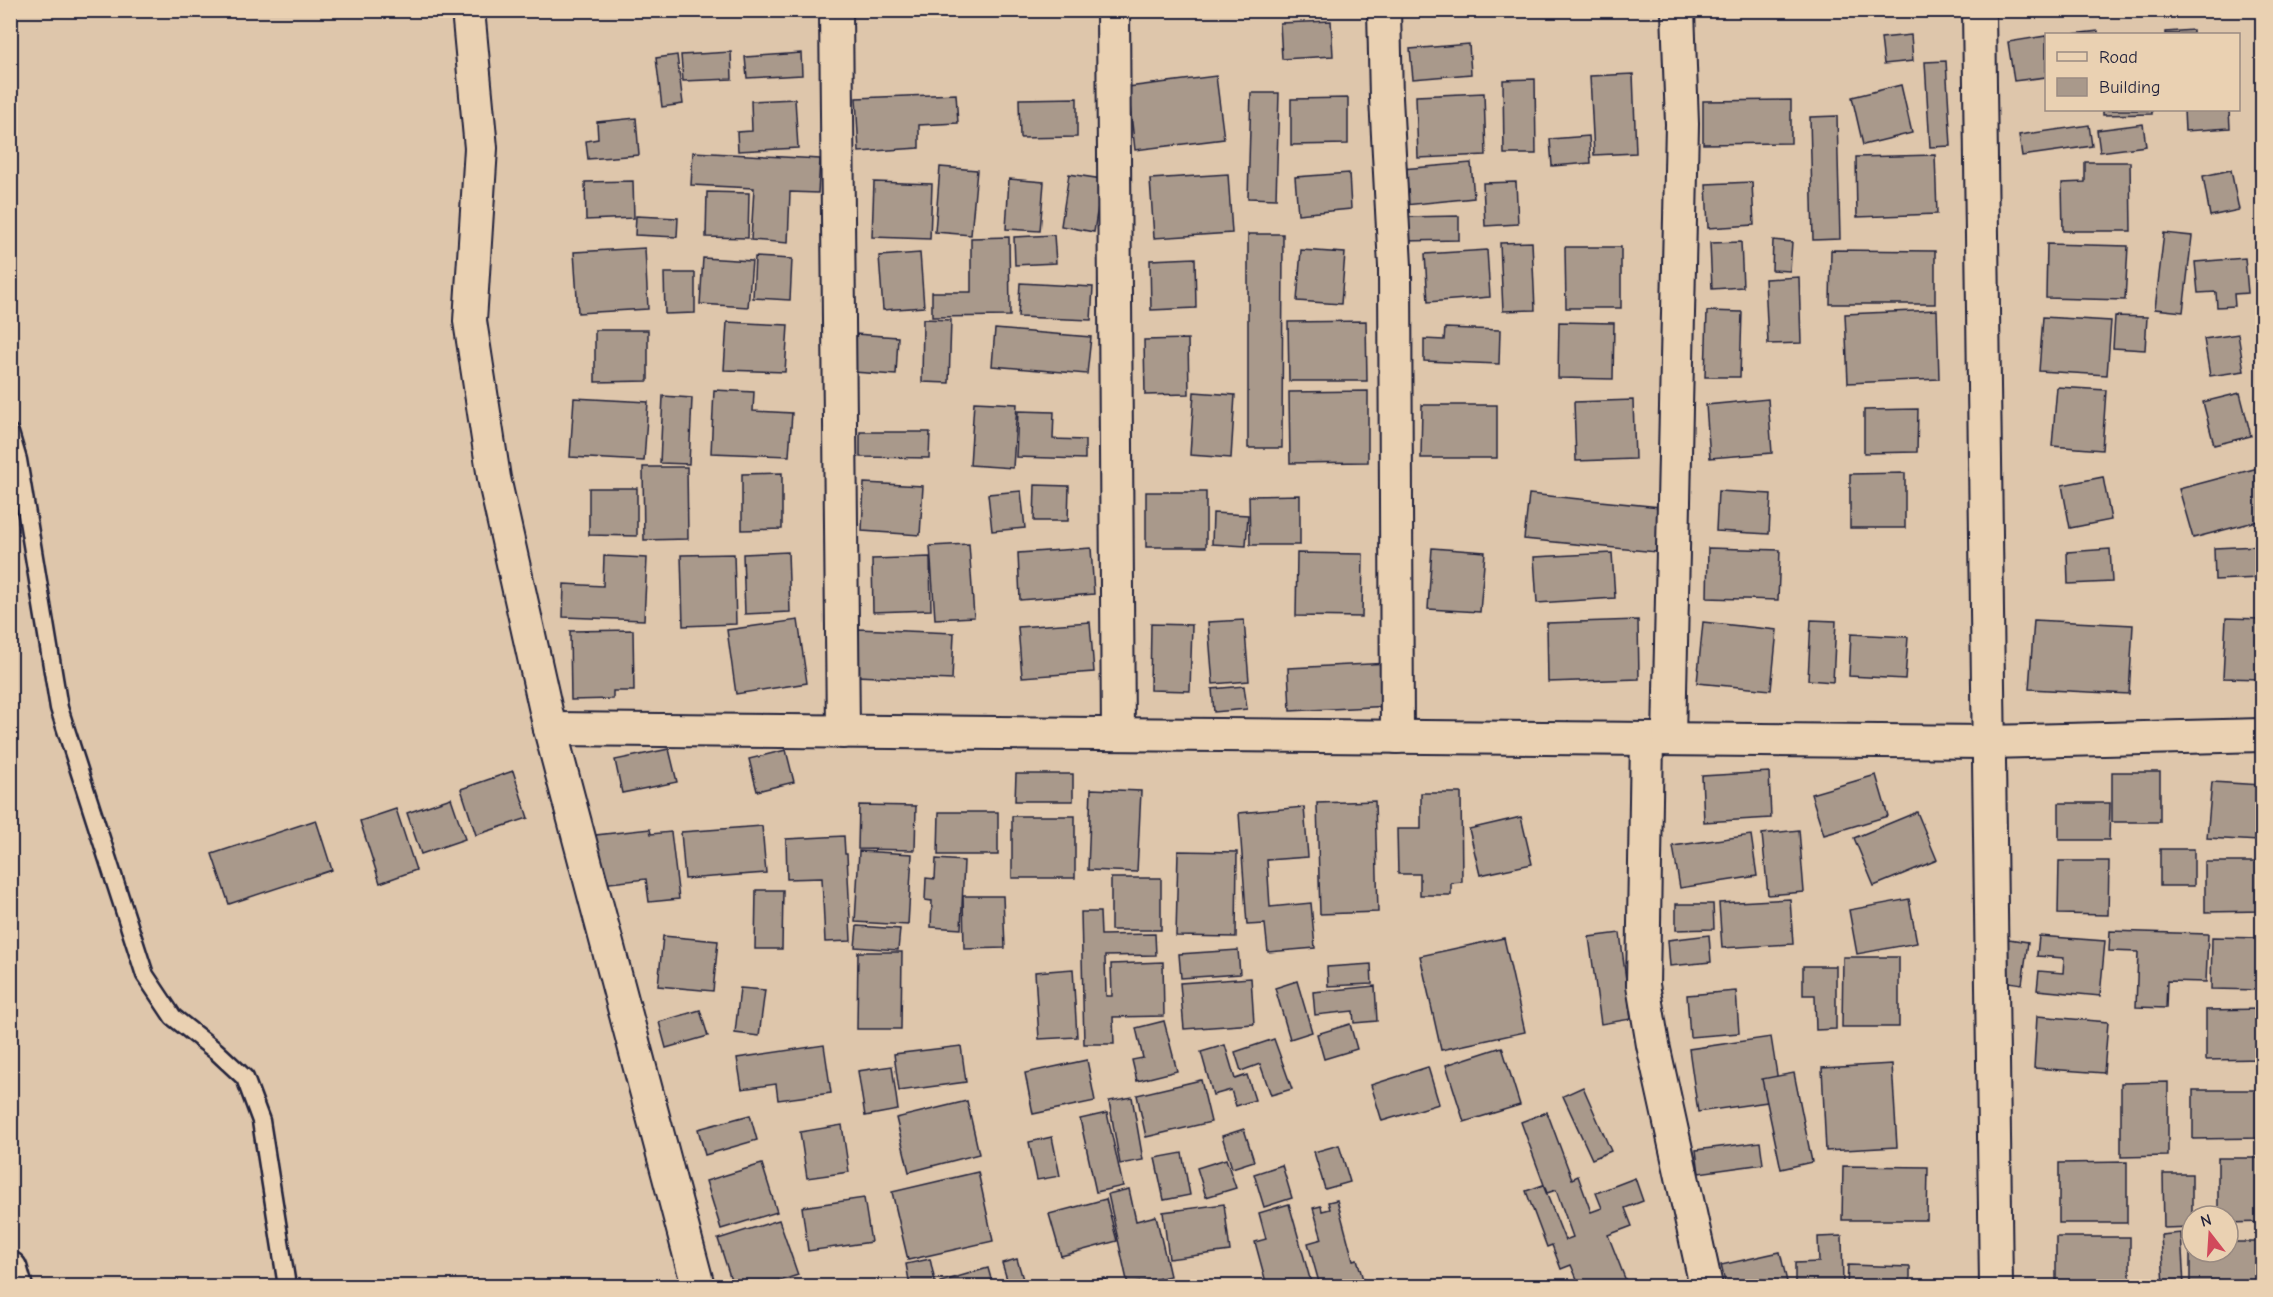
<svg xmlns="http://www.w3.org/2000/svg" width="2273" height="1297" font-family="'Comic Neue',sans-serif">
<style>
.building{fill:#a9998b;stroke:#22223b;stroke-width:1.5}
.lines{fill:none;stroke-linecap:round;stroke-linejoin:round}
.service-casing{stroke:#22223b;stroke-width:21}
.minor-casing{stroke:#22223b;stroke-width:36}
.primary-casing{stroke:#22223b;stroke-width:38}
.service{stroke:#ead1b2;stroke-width:16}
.minor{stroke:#ead1b2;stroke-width:32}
.primary{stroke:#ead1b2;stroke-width:33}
</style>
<rect width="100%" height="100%" fill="#dec6ab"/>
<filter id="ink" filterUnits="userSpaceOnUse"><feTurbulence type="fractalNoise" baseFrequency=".0167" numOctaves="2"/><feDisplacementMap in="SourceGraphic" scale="12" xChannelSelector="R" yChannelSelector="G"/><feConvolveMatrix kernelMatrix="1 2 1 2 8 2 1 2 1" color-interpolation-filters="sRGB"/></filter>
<g filter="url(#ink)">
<g class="building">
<polygon points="1331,21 1333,56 1282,59 1280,23"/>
<polygon points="2193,30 2193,34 2166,34 2166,32"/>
<polygon points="2098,31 2098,34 2071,34"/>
<polygon points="1911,35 1913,61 1884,64 1881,38"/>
<polygon points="2046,36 2046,77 2014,81 2008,42"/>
<polygon points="1469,44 1471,74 1413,79 1410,49"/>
<polygon points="731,52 732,79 683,81 681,55"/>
<polygon points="801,53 802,75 747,78 745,57"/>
<polygon points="677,55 683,104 662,107 656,58"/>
<polygon points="1946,61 1951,146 1930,147 1925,62"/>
<polygon points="1633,74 1636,153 1594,155 1590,76"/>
<polygon points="1216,76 1224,139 1135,150 1128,87"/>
<polygon points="1535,79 1536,154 1504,154 1503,80"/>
<polygon points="1901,85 1912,133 1863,145 1852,97"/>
<polygon points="1251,93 1279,93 1276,199 1248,198"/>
<polygon points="1484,93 1486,155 1418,158 1416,96"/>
<polygon points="956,94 958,123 919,125 919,148 859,152 856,98"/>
<polygon points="1077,98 1077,137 1020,138 1019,99"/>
<polygon points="1348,98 1348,144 1291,145 1291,99"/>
<polygon points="795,99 798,148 738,151 737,132 752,131 751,101"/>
<polygon points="1791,100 1791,143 1703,144 1703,101"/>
<polygon points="2103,110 2152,110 2152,114 2103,115"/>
<polygon points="2184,110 2229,110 2230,128 2185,131"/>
<polygon points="1837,116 1840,239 1813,240 1810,117"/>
<polygon points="636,118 639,155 588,159 586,141 598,139 597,122"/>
<polygon points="2143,124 2146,146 2100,152 2097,130"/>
<polygon points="2089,125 2092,146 2022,156 2019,135"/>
<polygon points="1589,136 1591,163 1552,166 1550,139"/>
<polygon points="693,152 820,159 818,193 790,192 788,243 751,240 754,188 691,185"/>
<polygon points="1935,155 1937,214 1857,217 1856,157"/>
<polygon points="2085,162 2130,162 2131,231 2063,231 2062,183 2085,182"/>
<polygon points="1471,163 1474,198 1405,205 1402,169"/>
<polygon points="940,167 977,170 971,235 935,232"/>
<polygon points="2231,170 2239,210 2210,216 2203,176"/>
<polygon points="1349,173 1351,209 1298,214 1295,177"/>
<polygon points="1069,174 1102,179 1094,232 1061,226"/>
<polygon points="1228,174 1232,233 1154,238 1150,179"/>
<polygon points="1009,179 1044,182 1040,231 1006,229"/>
<polygon points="633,181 634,218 586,220 585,182"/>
<polygon points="874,182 932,184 930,239 872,237"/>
<polygon points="1516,182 1518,224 1485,226 1483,183"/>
<polygon points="1752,182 1754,225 1708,228 1706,184"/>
<polygon points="707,192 749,193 748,238 706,237"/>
<polygon points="636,216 678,218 677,237 635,235"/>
<polygon points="1459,216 1459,240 1404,241 1404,217"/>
<polygon points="2164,233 2192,236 2183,312 2155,309"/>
<polygon points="1248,234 1283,234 1282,448 1248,448"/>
<polygon points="1054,235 1056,263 1015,265 1014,237"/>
<polygon points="1009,237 1010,316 932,317 932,292 971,292 971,238"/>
<polygon points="1773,240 1792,242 1790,271 1772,270"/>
<polygon points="1532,242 1535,310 1503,311 1500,243"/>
<polygon points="1741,242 1743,287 1712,289 1710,243"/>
<polygon points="2047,244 2128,246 2125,300 2046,298"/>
<polygon points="1565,247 1621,247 1621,308 1566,308"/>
<polygon points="645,248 648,309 578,313 574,252"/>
<polygon points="1301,250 1345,253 1341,304 1297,301"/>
<polygon points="1487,250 1490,297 1428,302 1425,254"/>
<polygon points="1831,250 1935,251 1935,304 1830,304"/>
<polygon points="920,253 924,307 883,310 879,256"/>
<polygon points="755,257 792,259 790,300 753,298"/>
<polygon points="703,258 752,261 748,307 700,304"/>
<polygon points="1195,258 1196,308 1151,310 1150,260"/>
<polygon points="2245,258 2248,293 2234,294 2235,306 2217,307 2216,292 2198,293 2195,262"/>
<polygon points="664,273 695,273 695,313 665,314"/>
<polygon points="1799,277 1801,343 1768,344 1765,279"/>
<polygon points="1020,283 1093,287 1091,320 1018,317"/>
<polygon points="1937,310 1939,379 1848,383 1845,314"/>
<polygon points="1707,311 1742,312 1740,377 1705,377"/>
<polygon points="2115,316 2147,317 2145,350 2113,348"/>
<polygon points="2043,317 2111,321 2107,375 2039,371"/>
<polygon points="923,319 951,320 949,383 922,382"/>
<polygon points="1366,321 1367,381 1289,381 1288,322"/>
<polygon points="727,322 788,325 785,372 724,370"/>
<polygon points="1559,322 1614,323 1613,379 1558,378"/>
<polygon points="1445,328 1500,330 1499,364 1424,361 1424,339 1444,340"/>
<polygon points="995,329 1091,337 1087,374 992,366"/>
<polygon points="595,330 648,330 648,381 595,382"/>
<polygon points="855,334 898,337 896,375 853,372"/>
<polygon points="2238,334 2244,371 2210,376 2204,339"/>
<polygon points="1188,339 1189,394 1145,395 1144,340"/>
<polygon points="2057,387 2106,390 2102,450 2052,446"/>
<polygon points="714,390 754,392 753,411 792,413 789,456 711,453"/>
<polygon points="1368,391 1368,462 1290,463 1289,392"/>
<polygon points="1194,392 1235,395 1231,458 1190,455"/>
<polygon points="2240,393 2251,436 2214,445 2203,402"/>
<polygon points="663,396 692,398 689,464 660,463"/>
<polygon points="574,398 648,402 644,461 570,457"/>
<polygon points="1768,399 1772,453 1710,458 1706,405"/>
<polygon points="1633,400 1635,459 1576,461 1574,402"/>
<polygon points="974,402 1017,404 1013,468 970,465"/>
<polygon points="1422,405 1497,405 1497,458 1421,458"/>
<polygon points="1918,409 1917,452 1864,453 1864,410"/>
<polygon points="1018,411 1054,412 1053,439 1085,440 1085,459 1016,457"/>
<polygon points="860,432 930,432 929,458 860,457"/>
<polygon points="643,467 687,467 688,539 644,540"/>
<polygon points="2258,468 2262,484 2262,520 2193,538 2179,489"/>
<polygon points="782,473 782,529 742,530 742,474"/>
<polygon points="1905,473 1905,528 1850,528 1850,474"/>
<polygon points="2103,477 2111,520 2070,528 2062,485"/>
<polygon points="864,483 923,486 920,535 862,531"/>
<polygon points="1035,485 1069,486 1068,521 1034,521"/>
<polygon points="589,488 637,488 637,536 589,535"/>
<polygon points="1021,491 1025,528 992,531 988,494"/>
<polygon points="1718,491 1771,494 1769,534 1716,531"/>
<rect x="1146" y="492" width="60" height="55"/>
<polygon points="1529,494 1660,507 1656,552 1524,539"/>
<polygon points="1300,495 1300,545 1250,545 1249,496"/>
<polygon points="1213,513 1248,515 1246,546 1212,544"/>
<polygon points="969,544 974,617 935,619 930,546"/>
<polygon points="2258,546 2259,578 2215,580 2214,548"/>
<polygon points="1091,548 1094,594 1020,600 1018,553"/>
<polygon points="1432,548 1485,552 1480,612 1428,609"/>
<polygon points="1708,548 1780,550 1778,600 1707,598"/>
<polygon points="2110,549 2112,582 2068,584 2067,552"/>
<polygon points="788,552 790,612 745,614 743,554"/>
<polygon points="1297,553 1363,554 1362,617 1296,616"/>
<polygon points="1612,553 1615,598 1537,603 1534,557"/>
<polygon points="734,554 736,624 683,626 681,555"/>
<polygon points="604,556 647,558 644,620 563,617 564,584 603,586"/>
<polygon points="930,557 931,610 873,612 872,559"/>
<polygon points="2226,618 2262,619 2262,679 2223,678"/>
<polygon points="798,620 807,683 736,694 727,630"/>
<polygon points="1244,620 1249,681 1213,684 1208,622"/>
<polygon points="1638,620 1639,679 1548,682 1547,623"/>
<polygon points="1811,620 1836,621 1833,682 1808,680"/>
<polygon points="2034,620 2133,625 2129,694 2029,689"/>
<polygon points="1090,622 1094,672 1022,677 1018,627"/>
<polygon points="1703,622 1777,630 1771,690 1697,683"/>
<polygon points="1151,624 1192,625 1190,691 1150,690"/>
<polygon points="857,629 954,633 952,680 855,676"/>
<polygon points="633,630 634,691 613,691 613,699 571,700 570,631"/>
<polygon points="1851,634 1908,637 1905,679 1849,676"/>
<polygon points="1390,663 1392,706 1290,711 1288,668"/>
<polygon points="1244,686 1247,709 1214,712 1212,689"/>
<polygon points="669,749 677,782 622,793 615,760"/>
<polygon points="786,750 794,782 757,791 749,759"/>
<polygon points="513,771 528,818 476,835 461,789"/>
<polygon points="1769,772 1771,818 1704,822 1702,776"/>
<rect x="2112" y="772" width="48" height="50"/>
<polygon points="1016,774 1073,774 1073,801 1015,801"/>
<polygon points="1876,775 1888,816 1824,835 1811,794"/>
<polygon points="2212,782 2262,785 2259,841 2207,838"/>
<polygon points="1091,789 1141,791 1137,872 1088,870"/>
<polygon points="1421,793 1461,793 1462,882 1451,883 1451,895 1420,895 1420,874 1398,874 1397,829 1421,829"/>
<polygon points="451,798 465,839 421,854 407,813"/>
<polygon points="1375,801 1378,912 1320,914 1317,803"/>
<polygon points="2059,803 2110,803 2109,840 2059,840"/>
<polygon points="859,805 916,806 915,850 858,849"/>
<polygon points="1304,807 1308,857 1267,860 1270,907 1311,903 1315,948 1268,952 1265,924 1247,925 1239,813"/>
<polygon points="396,809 416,870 380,883 360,821"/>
<polygon points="939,812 998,812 998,855 938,855"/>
<polygon points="1917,812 1937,860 1874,886 1854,838"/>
<rect x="1012" y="816" width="63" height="62"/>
<polygon points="1521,817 1532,864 1480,875 1469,829"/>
<polygon points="316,820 332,870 229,904 212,854"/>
<polygon points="762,826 766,873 685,879 681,832"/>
<polygon points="650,829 651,834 671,832 679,899 649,902 646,879 601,884 596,835"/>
<polygon points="1799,830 1804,892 1768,895 1762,834"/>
<polygon points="1751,835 1757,876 1680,888 1673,846"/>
<polygon points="844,836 845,854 847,854 851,941 825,942 822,878 787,879 786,839"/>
<rect x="2160" y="849" width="34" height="37"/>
<polygon points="859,851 912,854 908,925 855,922"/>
<polygon points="1178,851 1237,852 1236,937 1176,936"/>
<polygon points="936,859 964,861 961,929 931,927 932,901 925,900 926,878 935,879"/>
<polygon points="2059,861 2109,861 2108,915 2058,914"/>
<polygon points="2205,862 2262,862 2262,911 2205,912"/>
<rect x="1111" y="878" width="50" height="52"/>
<polygon points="756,890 783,890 782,949 755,949"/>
<polygon points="963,896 1003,896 1005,948 964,949"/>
<polygon points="1790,899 1793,944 1722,948 1719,903"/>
<polygon points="1909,899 1917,943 1857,954 1849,910"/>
<polygon points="1676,904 1713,904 1714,929 1676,930"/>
<polygon points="1081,912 1100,912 1101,935 1155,934 1156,955 1105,956 1106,996 1112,996 1111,964 1163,962 1164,1016 1113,1017 1114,1044 1084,1044"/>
<polygon points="857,926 900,929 898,950 855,947"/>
<polygon points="2110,931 2208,934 2206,982 2167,981 2166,1008 2136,1007 2138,952 2109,951"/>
<polygon points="1620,933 1631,1019 1601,1024 1589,937"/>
<polygon points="1709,935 1711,962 1670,966 1668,940"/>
<polygon points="663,936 718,941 713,991 658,986"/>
<polygon points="2039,936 2105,941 2100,996 2037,990 2039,971 2063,973 2064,958 2037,956"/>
<polygon points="2212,937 2262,938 2262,990 2211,989"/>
<polygon points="1504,938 1525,1032 1441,1050 1420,956"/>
<polygon points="2002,938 2028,942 2022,984 1996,980"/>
<polygon points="1238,950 1240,974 1181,978 1179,954"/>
<polygon points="858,952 902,952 901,1029 857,1029"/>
<polygon points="1843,957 1899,957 1899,1027 1842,1027"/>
<polygon points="1371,964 1372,984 1328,986 1327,967"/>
<polygon points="1803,966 1836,966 1836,1029 1816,1030 1815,995 1803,995"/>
<polygon points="1073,969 1077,1037 1039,1039 1035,972"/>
<polygon points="1251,978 1254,1024 1184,1029 1180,983"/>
<polygon points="1297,981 1312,1032 1290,1039 1275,988"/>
<polygon points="1375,986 1377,1021 1354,1023 1353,1011 1315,1015 1313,992"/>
<polygon points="740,988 765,990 759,1036 735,1033"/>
<polygon points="1736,991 1739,1033 1690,1037 1687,995"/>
<polygon points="2262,1009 2262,1059 2206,1060 2206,1010"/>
<polygon points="700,1010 708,1036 666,1048 659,1022"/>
<polygon points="2037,1016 2108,1022 2104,1073 2034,1068"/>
<polygon points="1164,1021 1177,1071 1137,1081 1132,1060 1143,1058 1136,1028"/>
<polygon points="1350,1024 1357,1049 1324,1059 1317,1034"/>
<polygon points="1771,1037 1781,1100 1698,1112 1689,1049"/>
<polygon points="1274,1039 1292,1089 1271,1095 1260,1064 1241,1071 1235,1052"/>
<polygon points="824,1045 831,1093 778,1100 776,1084 742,1089 737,1058"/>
<polygon points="1225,1045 1235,1079 1247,1075 1255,1100 1236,1106 1231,1090 1213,1095 1201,1052"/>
<polygon points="961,1046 966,1082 899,1091 894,1054"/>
<polygon points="1502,1047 1520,1105 1464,1122 1446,1065"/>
<polygon points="1087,1060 1095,1101 1033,1114 1025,1073"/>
<polygon points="1892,1064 1897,1147 1826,1151 1822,1068"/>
<polygon points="892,1066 898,1110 865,1116 858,1071"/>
<polygon points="1428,1067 1439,1104 1382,1121 1371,1085"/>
<polygon points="1794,1073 1812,1162 1781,1169 1762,1079"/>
<polygon points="1201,1080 1211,1122 1146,1137 1137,1095"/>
<polygon points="2168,1082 2168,1156 2121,1157 2121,1083"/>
<polygon points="1583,1087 1611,1151 1592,1159 1563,1096"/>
<polygon points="2193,1090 2262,1090 2262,1138 2193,1139"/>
<polygon points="1132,1097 1143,1160 1120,1164 1109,1101"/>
<polygon points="967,1101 979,1154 909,1172 896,1118"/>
<polygon points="1547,1112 1572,1179 1578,1176 1591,1212 1602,1208 1596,1193 1635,1178 1643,1201 1625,1208 1632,1226 1608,1235 1628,1286 1580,1286 1571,1265 1561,1269 1552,1245 1547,1247 1526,1191 1543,1185 1565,1240 1573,1237 1556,1190 1547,1193 1521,1122"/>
<polygon points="1107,1113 1123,1186 1096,1192 1080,1119"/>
<polygon points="750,1115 757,1140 705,1155 698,1129"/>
<polygon points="842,1125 849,1172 807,1178 800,1132"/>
<polygon points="1244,1129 1254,1161 1232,1168 1222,1136"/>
<polygon points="1052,1137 1060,1176 1037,1180 1029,1142"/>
<polygon points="1760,1142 1763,1164 1699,1173 1696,1150"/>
<polygon points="1339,1145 1350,1182 1325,1189 1314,1152"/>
<polygon points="1182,1153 1190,1195 1164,1200 1155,1158"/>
<polygon points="2218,1158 2262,1158 2262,1222 2228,1223 2228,1216 2218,1216"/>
<polygon points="1226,1159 1236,1188 1206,1197 1197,1168"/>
<polygon points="2127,1162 2127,1223 2059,1223 2059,1163"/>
<polygon points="762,1164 777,1212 721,1229 706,1181"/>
<polygon points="1282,1165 1292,1198 1264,1207 1254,1174"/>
<polygon points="1843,1166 1928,1167 1927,1220 1842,1220"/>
<polygon points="978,1172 993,1241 908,1260 892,1192"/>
<polygon points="2163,1174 2192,1174 2192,1227 2164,1228"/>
<polygon points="1129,1189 1136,1221 1156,1216 1170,1276 1128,1285 1108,1194"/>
<polygon points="864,1198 871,1242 808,1251 802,1207"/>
<polygon points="1106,1199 1117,1241 1061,1256 1049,1214"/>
<polygon points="1337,1200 1353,1260 1357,1259 1365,1286 1320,1286 1308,1243 1322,1239 1313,1208 1321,1206 1322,1211 1330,1209 1328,1202"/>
<polygon points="1224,1204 1230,1251 1169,1259 1163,1212"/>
<polygon points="1289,1204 1312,1286 1267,1286 1255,1242 1266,1239 1259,1213"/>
<polygon points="779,1220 798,1275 764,1286 733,1286 718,1239"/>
<polygon points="2181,1233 2184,1286 2164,1286 2161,1235"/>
<polygon points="1842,1236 1843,1286 1795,1286 1795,1263 1819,1262 1818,1237"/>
<rect x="2056" y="1237" width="74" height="49"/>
<polygon points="2228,1242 2262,1242 2262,1286 2190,1286 2190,1243 2192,1243 2192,1252 2228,1252"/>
<polygon points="1780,1252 1788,1286 1726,1286 1721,1265"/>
<polygon points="930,1259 936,1286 910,1286 906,1264"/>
<polygon points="1017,1259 1025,1286 1009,1286 1002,1263"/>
<polygon points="1848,1265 1910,1267 1910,1286 1847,1286"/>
<polygon points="988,1268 993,1286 1000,1284 1000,1286 941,1286 940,1282"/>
<polygon points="1105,1278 1106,1286 1068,1286 1068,1285"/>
</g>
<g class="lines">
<g class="service-casing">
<polyline id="service" points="10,433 18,460 59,708 145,975 173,1017 216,1051 245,1078 261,1121 287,1286"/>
</g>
<g class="minor-casing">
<g id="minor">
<polyline points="468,10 481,148 470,321 494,478 550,729 698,1286"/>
<polyline points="836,10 843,732"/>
<polyline points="1113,10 1118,734"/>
<polyline points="1384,10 1386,98 1395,266 1397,737"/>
<polyline points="1979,10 1996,1286"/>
<polyline points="550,729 1988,742 2262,735"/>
<polyline points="1647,739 1643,985 1653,1045 1706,1286"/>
<polyline points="1669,739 1682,124 1678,10"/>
</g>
</g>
<g class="primary-casing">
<polyline id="primary" points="10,1269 15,1286"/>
</g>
<use href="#service" class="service"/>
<use href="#minor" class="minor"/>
<use href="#primary" class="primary"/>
</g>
</g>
<rect width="2273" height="1297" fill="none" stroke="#ead1b2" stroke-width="36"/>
<rect x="18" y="18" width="2237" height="1261" fill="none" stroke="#22223b" stroke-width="2" filter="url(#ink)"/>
<rect x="2045" y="33" width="195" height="78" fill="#ead1b2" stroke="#9a8b82" stroke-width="1.5"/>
<rect x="2057" y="52" width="30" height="9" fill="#ead1b2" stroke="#9a8b82" stroke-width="1.5"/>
<text x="2099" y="63" font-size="18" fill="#22223b">Road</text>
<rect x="2057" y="78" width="30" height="18" fill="#a9998b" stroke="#9a8b82" stroke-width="1.5"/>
<text x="2099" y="93" font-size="18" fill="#22223b">Building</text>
<g transform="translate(2210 1234) rotate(343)"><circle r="28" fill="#ead1b2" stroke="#9a8b82" stroke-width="1.5"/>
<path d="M0-4.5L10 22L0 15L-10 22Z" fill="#d1495b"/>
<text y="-9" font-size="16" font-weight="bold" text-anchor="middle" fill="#22223b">N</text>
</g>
</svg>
